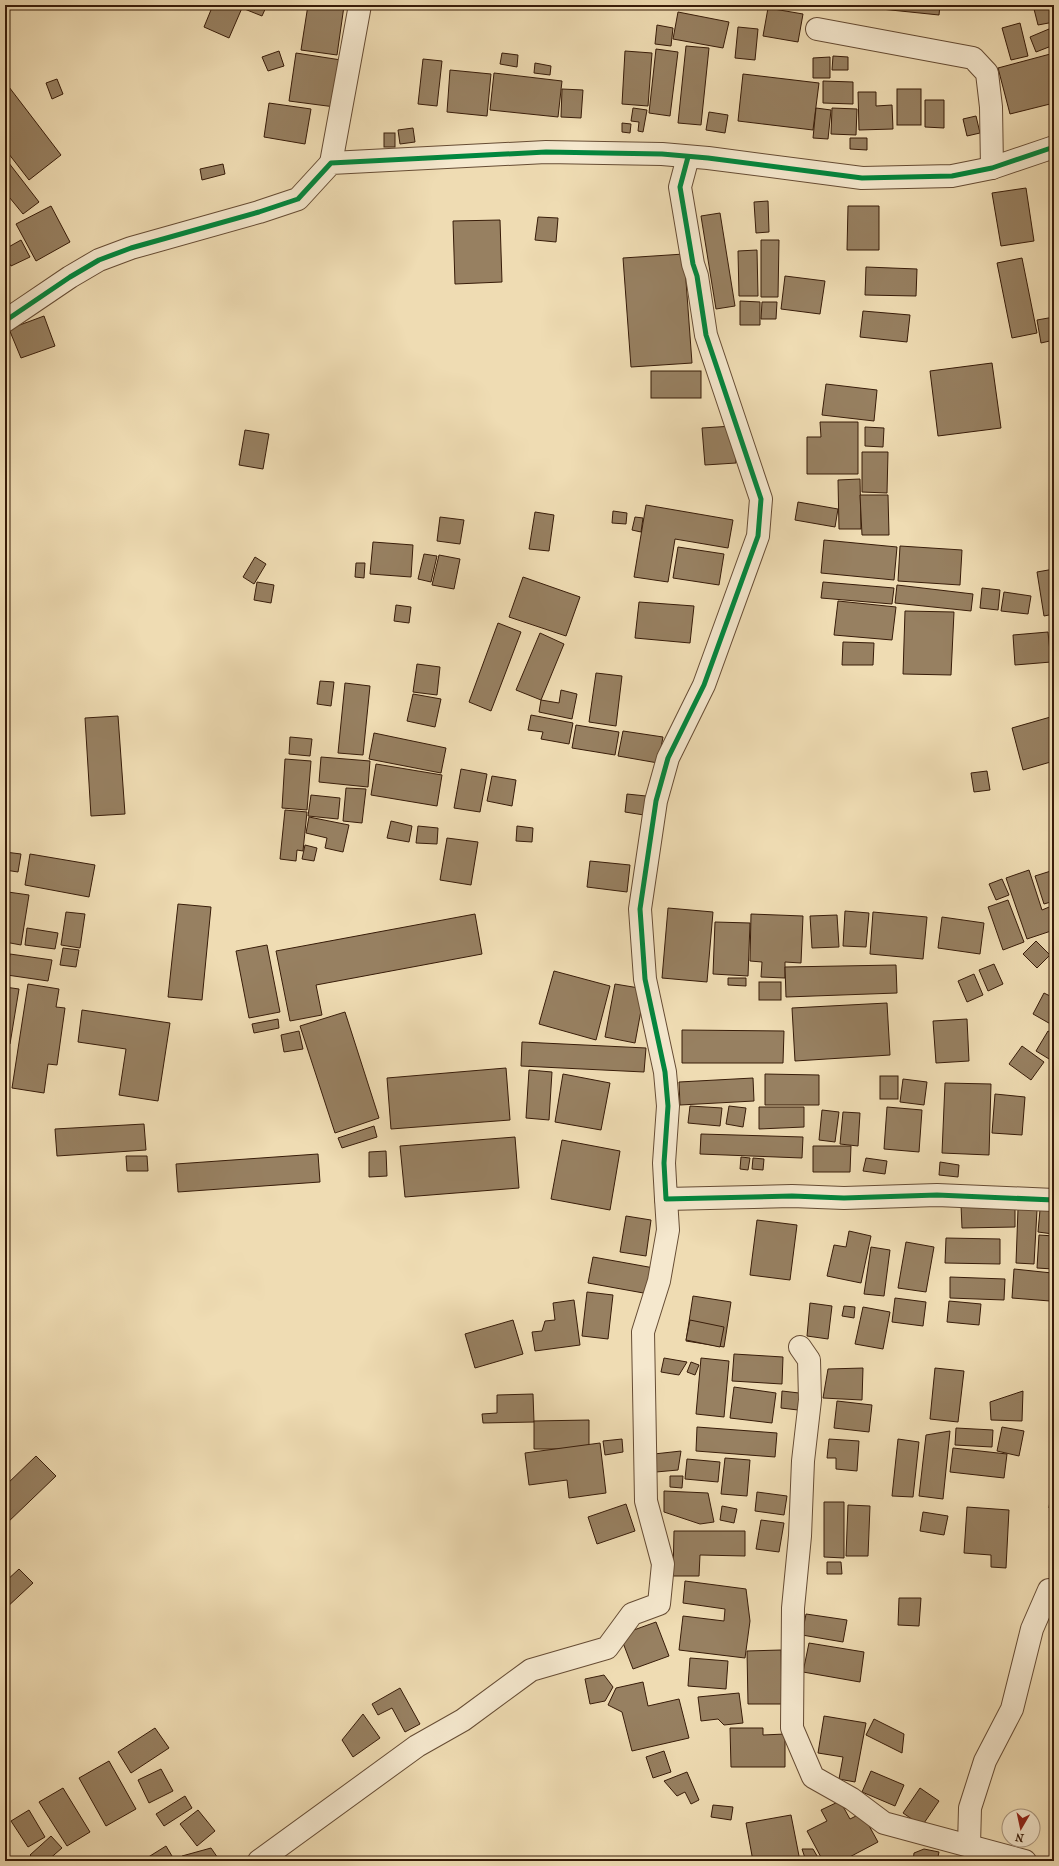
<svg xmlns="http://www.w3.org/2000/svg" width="1059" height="1866" font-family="'IM FELL French Canon',serif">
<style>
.building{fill:#978061;stroke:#381c09}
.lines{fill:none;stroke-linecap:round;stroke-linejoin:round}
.minor-casing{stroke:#664c34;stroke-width:24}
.minor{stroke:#f5e8ce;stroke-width:22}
.cycleway-casing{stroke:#f5e8ce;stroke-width:8}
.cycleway{stroke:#00873e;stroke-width:5}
</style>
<rect width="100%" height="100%" fill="#efdcb3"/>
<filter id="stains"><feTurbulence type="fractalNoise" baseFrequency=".005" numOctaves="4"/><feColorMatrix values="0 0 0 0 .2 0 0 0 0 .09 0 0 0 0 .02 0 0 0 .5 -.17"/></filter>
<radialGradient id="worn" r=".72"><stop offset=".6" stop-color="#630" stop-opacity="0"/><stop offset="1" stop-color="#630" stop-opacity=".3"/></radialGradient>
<g class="building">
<polygon points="213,5 267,5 262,16 242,8 229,38 204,27"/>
<polygon points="308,5 344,6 337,55 301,50"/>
<polygon points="882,5 940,5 939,15 881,9"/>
<polygon points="1033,5 1052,5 1054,22 1038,25"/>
<polygon points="768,8 803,14 798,42 763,36"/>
<polygon points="678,12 729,22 723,48 673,39"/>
<polygon points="1020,23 1028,56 1011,60 1002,28"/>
<polygon points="657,25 673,28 671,46 655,44"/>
<polygon points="738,27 758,29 755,60 735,58"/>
<polygon points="1049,29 1054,45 1036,52 1030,37"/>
<polygon points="686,46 709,48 701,125 678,123"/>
<polygon points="656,49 678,52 670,116 649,113"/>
<polygon points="279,51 284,66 268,71 262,57"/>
<polygon points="625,51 652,53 648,106 622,104"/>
<polygon points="296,53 341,60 335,107 289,101"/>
<polygon points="502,53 518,55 517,67 500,64"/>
<polygon points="1054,53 1054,103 1010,114 998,68"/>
<polygon points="833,56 848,57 848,70 832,70"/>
<polygon points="830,57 830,78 813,78 813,58"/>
<polygon points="423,59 442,61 437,106 418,104"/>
<polygon points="535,63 551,66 550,75 534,73"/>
<polygon points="450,70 491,74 487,116 447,112"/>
<polygon points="494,73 562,81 558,117 490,110"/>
<polygon points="743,74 819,83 813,130 738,121"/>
<polygon points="57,79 63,94 52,99 46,83"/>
<polygon points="823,81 853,82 853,104 823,103"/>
<polygon points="9,87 61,155 29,180 5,149 5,90"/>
<polygon points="562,89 583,90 581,118 561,117"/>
<rect x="897" y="89" width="24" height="36"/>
<polygon points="858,92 876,92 876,106 892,105 893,129 859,130"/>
<polygon points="925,100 944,100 944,128 925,127"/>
<polygon points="269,103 311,109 305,144 264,137"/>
<polygon points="633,108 647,110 643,132 638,131 639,122 631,121"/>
<polygon points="816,108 831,110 828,139 813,138"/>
<polygon points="832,108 857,109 856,135 831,134"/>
<polygon points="709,112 728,115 725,133 706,130"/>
<polygon points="976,116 980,133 967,136 963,119"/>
<polygon points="622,123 631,124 630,133 622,132"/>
<polygon points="413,128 415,142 400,144 398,130"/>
<rect x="384" y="133" width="11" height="14"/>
<polygon points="850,138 867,138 867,150 850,149"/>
<polygon points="5,158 39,202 23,214 5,192"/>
<polygon points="223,164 225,174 202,180 200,169"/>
<polygon points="1026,188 1034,241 1001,246 992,193"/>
<polygon points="768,201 769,232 756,233 754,202"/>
<polygon points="51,206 70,242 36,261 16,224"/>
<polygon points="848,206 879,206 879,250 847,250"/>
<polygon points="720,213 735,306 716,309 701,216"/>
<polygon points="538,217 558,218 556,242 535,240"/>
<polygon points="500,220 502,282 455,284 453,221"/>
<polygon points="21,240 30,257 11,266 5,256 5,249"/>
<polygon points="761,240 779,240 778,297 761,297"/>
<polygon points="757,250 758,296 739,296 738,251"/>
<polygon points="684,254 692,363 631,367 623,258"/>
<polygon points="1022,258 1037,333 1012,338 997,263"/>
<polygon points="866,267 917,269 916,296 865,295"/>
<polygon points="785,276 825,281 820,314 781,309"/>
<polygon points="740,301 760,302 760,325 740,325"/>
<polygon points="762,302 777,302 776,319 761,319"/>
<polygon points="863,311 910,315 907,342 860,337"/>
<polygon points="44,316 55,346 21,358 9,329"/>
<polygon points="1054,317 1054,340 1041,343 1037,320"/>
<polygon points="992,363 1001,428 938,436 930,371"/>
<rect x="651" y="371" width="50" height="27"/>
<polygon points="826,384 877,390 874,421 822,415"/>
<polygon points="820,422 858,422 858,474 807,474 807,437 821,437"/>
<polygon points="733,426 736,463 705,465 702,428"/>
<polygon points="865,427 884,428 883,447 865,446"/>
<polygon points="245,430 269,434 263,469 239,465"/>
<polygon points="862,452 888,452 887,493 862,492"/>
<polygon points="860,479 861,529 839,529 838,480"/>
<polygon points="860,495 888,495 889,535 862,535"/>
<polygon points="798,502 838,509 835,527 795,520"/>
<polygon points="646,505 733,520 728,548 675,539 668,582 634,577"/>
<polygon points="613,511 627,513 626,524 612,523"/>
<polygon points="535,512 554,515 549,551 529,549"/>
<polygon points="440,517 464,520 460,544 437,541"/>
<polygon points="635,517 643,518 641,532 632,530"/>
<polygon points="824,540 897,547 894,580 821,573"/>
<polygon points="373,542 413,545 411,577 370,574"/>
<polygon points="900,546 962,550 960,585 898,581"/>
<polygon points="678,547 724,554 719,585 673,578"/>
<polygon points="424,554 437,556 431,582 418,579"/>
<polygon points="439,555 460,559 454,589 432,585"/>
<polygon points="255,557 266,564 254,584 243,577"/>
<polygon points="356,563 365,563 364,578 355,577"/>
<polygon points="1054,569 1054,614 1044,616 1037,572"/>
<polygon points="523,577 580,597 566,636 509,617"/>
<polygon points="257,582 274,585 271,603 254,600"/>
<polygon points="823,582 894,588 892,604 821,598"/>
<polygon points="897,585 973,594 971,611 895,603"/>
<polygon points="982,588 1000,590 998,610 980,608"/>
<polygon points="1004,592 1031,596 1028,614 1001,611"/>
<polygon points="838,601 896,607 892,640 834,635"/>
<polygon points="639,602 694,606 690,643 635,638"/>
<polygon points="396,605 411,607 409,623 394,621"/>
<polygon points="905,611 954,612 951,675 903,674"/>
<polygon points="498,623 521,632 491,711 469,702"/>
<polygon points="1048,632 1051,662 1015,665 1013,635"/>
<polygon points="540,633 564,644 541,700 516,690"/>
<polygon points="843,642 874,643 873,665 842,665"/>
<polygon points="417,664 440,667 437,695 413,692"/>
<polygon points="596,673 622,676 616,726 589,722"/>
<polygon points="320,681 334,682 331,706 317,704"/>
<polygon points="345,683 370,686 363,755 338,753"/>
<polygon points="561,690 577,694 572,719 539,712 541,700 559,703"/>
<polygon points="413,694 441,699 435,727 407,721"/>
<polygon points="531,715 573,723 569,744 541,739 543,732 528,730"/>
<polygon points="118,716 125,814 91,816 85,718"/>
<polygon points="1054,716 1054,761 1023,770 1012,728"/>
<polygon points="576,725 619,732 615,755 572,748"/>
<polygon points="623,731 663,737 658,763 618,756"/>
<polygon points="374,733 446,748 441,773 369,759"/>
<polygon points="290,737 312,739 310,756 289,754"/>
<polygon points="321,757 370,761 368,787 319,782"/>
<polygon points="285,759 311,761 307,810 282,808"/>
<polygon points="376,764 442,775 437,806 371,795"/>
<polygon points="461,769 487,774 480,812 454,808"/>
<polygon points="987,771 990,790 974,792 971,773"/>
<polygon points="492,776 516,780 512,806 487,801"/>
<polygon points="346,788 366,789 362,823 343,821"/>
<polygon points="627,794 646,796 644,815 625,812"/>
<polygon points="311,795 340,798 338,819 308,816"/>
<polygon points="285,810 307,812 303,851 297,850 296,861 280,859"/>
<polygon points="309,817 349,825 343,852 325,848 327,838 306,833"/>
<polygon points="391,821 412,826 409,842 387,838"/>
<polygon points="418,826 438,828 437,844 416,843"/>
<polygon points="517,826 533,828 532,842 516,841"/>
<polygon points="447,838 478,842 471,885 440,880"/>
<polygon points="305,845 317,848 314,861 302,859"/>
<polygon points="5,852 21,854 18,872 5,870"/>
<polygon points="30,854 95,865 89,897 25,885"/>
<polygon points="590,861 630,865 627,892 587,887"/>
<polygon points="1029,870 1042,910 1054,905 1054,930 1027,939 1006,878"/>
<polygon points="1054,870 1054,901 1044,904 1035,876"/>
<polygon points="1002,879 1009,895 996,900 989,884"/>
<polygon points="8,892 29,895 21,945 5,942 5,911"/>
<polygon points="1008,900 1024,942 1003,950 988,907"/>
<polygon points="178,904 211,907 202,1000 168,997"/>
<polygon points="668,908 713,912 707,982 662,978"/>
<polygon points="845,911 869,913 866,947 843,946"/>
<polygon points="66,912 85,914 80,948 61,945"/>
<polygon points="873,912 927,917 923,959 870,954"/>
<polygon points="475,914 482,954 316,985 322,1015 290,1021 276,951"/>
<polygon points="751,914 803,916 801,963 785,962 785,978 761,977 762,962 750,961"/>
<polygon points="837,915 839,947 812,948 810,916"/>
<polygon points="942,917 984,923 980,954 938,948"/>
<polygon points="715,922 750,923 748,976 713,974"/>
<polygon points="27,928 58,933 55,949 25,945"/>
<polygon points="1036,941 1050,955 1037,968 1023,954"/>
<polygon points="267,945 280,1012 249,1018 236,951"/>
<polygon points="63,948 79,950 76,967 60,965"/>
<polygon points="10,954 52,960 48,981 7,975"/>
<polygon points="994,964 1003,984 988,991 979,970"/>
<polygon points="896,965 897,993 786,997 785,967"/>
<polygon points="554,971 610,986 596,1040 539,1024"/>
<polygon points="974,974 983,995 967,1002 958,981"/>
<polygon points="728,978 746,978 746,986 728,985"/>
<rect x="759" y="982" width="22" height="18"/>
<polygon points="28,984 59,989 56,1007 65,1008 57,1065 48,1064 44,1093 12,1088"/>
<polygon points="615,984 645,989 635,1043 605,1037"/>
<polygon points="5,987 19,989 10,1044 5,1043"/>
<polygon points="1044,993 1054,998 1054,1026 1033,1014"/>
<polygon points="887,1003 890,1055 795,1061 792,1008"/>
<polygon points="82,1010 170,1023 158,1101 119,1095 126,1049 78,1042"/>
<polygon points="345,1012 379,1118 335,1133 300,1026"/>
<polygon points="278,1019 279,1028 254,1033 252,1024"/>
<polygon points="967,1019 969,1061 936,1063 933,1021"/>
<polygon points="682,1030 784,1031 783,1063 682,1063"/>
<polygon points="299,1031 303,1049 284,1052 281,1035"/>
<polygon points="1048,1031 1054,1034 1054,1062 1036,1051"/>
<polygon points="522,1042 646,1048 644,1072 521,1066"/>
<polygon points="1022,1046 1044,1062 1031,1080 1009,1064"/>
<polygon points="506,1068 510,1120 391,1129 387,1078"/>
<polygon points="529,1070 552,1072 549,1120 526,1118"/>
<polygon points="563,1074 610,1083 601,1130 555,1122"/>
<polygon points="765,1074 819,1075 819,1105 765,1105"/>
<rect x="880" y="1076" width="18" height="23"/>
<polygon points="753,1078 754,1101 680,1105 679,1082"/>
<polygon points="903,1079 927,1082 924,1105 900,1102"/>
<polygon points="945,1083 991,1084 989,1155 942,1153"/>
<polygon points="995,1094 1025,1097 1022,1135 992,1133"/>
<polygon points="690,1106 722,1108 720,1126 688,1123"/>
<polygon points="729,1106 746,1108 743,1127 726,1124"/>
<polygon points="759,1107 804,1107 804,1127 759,1129"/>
<polygon points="887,1107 922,1110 919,1152 884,1149"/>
<polygon points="822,1110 839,1112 835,1142 819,1140"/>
<polygon points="843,1112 860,1113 858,1146 840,1144"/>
<polygon points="144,1124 146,1150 57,1156 55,1129"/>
<polygon points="374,1126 377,1137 342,1148 338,1138"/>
<polygon points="701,1134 803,1137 802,1158 700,1154"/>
<polygon points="515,1137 519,1188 405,1197 400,1146"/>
<polygon points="562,1140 620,1151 610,1210 551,1199"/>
<polygon points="813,1146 851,1146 850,1172 813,1172"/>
<polygon points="386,1151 387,1176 369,1177 369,1152"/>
<polygon points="318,1154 320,1182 178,1192 176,1164"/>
<polygon points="126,1156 147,1156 148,1171 127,1171"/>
<polygon points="741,1157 750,1158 748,1170 740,1169"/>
<polygon points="753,1158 764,1159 763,1170 752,1169"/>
<polygon points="866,1158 887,1161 885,1174 863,1171"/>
<polygon points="940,1162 959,1165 958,1177 939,1175"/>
<polygon points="961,1205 1015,1205 1015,1227 962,1228"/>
<polygon points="1018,1209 1037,1210 1034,1264 1016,1263"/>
<polygon points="1040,1210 1054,1211 1053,1234 1038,1232"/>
<polygon points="626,1216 651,1220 646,1256 620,1252"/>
<polygon points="757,1220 797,1225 790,1280 750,1275"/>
<polygon points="849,1231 871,1236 861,1283 827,1276 834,1245 846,1247"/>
<polygon points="1039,1235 1054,1236 1053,1269 1037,1268"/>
<polygon points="946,1238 1000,1239 1000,1264 945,1263"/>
<polygon points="906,1242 934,1247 926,1292 898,1288"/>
<polygon points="871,1247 890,1250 884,1296 864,1294"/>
<polygon points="593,1257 654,1268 649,1294 588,1283"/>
<polygon points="1014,1269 1052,1273 1050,1301 1012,1298"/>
<polygon points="950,1277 1005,1279 1004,1300 950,1298"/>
<polygon points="587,1292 613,1295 608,1339 582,1336"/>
<polygon points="693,1296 731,1302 724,1347 686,1341"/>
<polygon points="895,1298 926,1302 923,1326 892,1322"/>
<polygon points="574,1300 580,1345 535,1351 532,1332 542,1331 545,1321 555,1320 553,1303"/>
<polygon points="949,1301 981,1304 979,1325 947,1322"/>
<polygon points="810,1303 832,1306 828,1339 807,1336"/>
<polygon points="844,1306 855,1307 854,1318 842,1316"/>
<polygon points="863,1307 890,1312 883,1349 855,1344"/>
<polygon points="513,1320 523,1354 475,1368 465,1334"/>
<polygon points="690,1320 724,1327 720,1347 686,1340"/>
<polygon points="734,1354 783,1357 782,1384 732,1381"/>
<polygon points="664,1358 687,1362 679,1375 661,1372"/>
<polygon points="701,1358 729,1361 724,1417 696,1414"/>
<polygon points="691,1362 699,1365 695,1375 687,1372"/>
<polygon points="863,1368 862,1400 823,1398 828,1369"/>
<polygon points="935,1368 964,1371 958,1422 930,1419"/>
<polygon points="734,1387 776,1393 772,1423 730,1418"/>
<polygon points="782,1391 799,1393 798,1410 781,1408"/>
<polygon points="1023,1391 1022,1421 991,1420 990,1402"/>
<polygon points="533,1394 534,1422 483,1423 482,1414 497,1413 497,1395"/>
<polygon points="837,1401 872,1405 869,1432 834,1428"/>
<polygon points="1054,1412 1054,1438 1051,1438"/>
<polygon points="589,1420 589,1449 534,1449 534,1421"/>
<polygon points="697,1427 777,1433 775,1457 696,1451"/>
<polygon points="1002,1427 1024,1431 1019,1456 997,1451"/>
<polygon points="956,1428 993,1430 992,1447 955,1445"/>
<polygon points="950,1431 943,1499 919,1496 926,1435"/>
<polygon points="622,1439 623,1452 605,1455 603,1441"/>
<polygon points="829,1439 859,1441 857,1471 836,1469 836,1458 827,1458"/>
<polygon points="898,1439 919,1442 913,1497 892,1496"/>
<polygon points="600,1443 606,1493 569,1498 567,1480 529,1485 525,1453"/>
<polygon points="953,1448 1007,1454 1004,1478 950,1472"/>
<polygon points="681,1451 678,1470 656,1472 654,1454"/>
<polygon points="36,1456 56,1476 5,1525 5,1486"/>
<polygon points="725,1458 750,1460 747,1496 721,1494"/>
<polygon points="687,1459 720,1462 718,1482 685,1479"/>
<polygon points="1054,1467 1054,1508 1049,1508"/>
<polygon points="670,1476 683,1476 682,1488 670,1487"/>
<polygon points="664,1491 708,1493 714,1522 700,1524 664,1512"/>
<polygon points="757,1492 787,1496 784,1515 755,1511"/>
<polygon points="824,1502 844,1502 844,1558 824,1557"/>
<polygon points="626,1504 635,1531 597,1544 588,1517"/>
<polygon points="848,1505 870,1506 868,1556 846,1556"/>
<polygon points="722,1506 737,1509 734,1523 720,1520"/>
<polygon points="967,1507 1009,1510 1006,1568 991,1567 991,1555 964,1553"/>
<polygon points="923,1512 948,1516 944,1535 920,1531"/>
<polygon points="761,1520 784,1523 779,1552 756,1549"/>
<polygon points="674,1531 745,1531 745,1556 700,1555 699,1576 673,1576"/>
<polygon points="827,1562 841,1562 842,1574 827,1574"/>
<polygon points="19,1569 33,1583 5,1609 5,1582"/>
<polygon points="685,1581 746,1589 750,1621 745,1658 679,1650 683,1616 724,1621 725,1609 683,1603"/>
<polygon points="899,1598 921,1598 919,1626 898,1625"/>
<polygon points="806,1614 847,1620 843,1642 802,1635"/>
<polygon points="656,1622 669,1656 633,1669 620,1635"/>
<polygon points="809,1643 864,1652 860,1682 803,1672"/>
<polygon points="781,1650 782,1704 748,1704 747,1651"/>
<polygon points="690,1658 728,1661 726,1689 688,1686"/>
<polygon points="604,1675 613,1687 605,1701 590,1704 585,1679"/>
<polygon points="643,1682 648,1706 679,1699 689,1738 632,1751 622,1712 608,1705 616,1688"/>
<polygon points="400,1688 420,1724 405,1732 392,1708 378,1715 372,1704"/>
<polygon points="739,1693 743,1723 724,1725 718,1719 701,1721 698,1697"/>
<polygon points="363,1714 380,1738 353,1757 342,1740"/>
<polygon points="824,1716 866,1723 855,1782 839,1779 843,1757 818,1753"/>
<polygon points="874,1719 904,1734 902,1753 866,1735"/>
<polygon points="155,1728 169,1748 131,1773 118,1752"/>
<polygon points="730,1728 763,1728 763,1735 785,1734 785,1767 731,1767"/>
<polygon points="664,1751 671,1772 653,1778 646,1757"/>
<polygon points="109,1761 136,1809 106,1826 79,1778"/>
<polygon points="161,1769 173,1791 149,1803 138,1780"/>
<polygon points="871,1771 904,1785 895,1806 862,1792"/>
<polygon points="687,1772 699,1800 691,1804 685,1792 677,1796 664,1781"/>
<polygon points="63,1788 90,1832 67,1846 39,1802"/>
<polygon points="920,1788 939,1801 922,1826 903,1813"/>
<polygon points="185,1796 192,1808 164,1826 156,1814"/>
<polygon points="840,1801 850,1819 862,1813 878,1842 842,1861 823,1861 807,1831 827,1821 821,1810"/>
<polygon points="713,1805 733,1807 731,1820 711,1817"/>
<polygon points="29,1810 45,1837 28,1847 11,1821"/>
<polygon points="198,1810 215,1831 197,1846 180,1824"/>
<polygon points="791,1815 800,1861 753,1861 746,1823"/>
<polygon points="51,1836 62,1848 47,1861 36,1861 30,1855"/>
<polygon points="166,1846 175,1861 142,1861"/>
<polygon points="211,1848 220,1861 186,1861 182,1856"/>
<polygon points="802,1849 813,1849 820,1861 806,1861"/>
<polygon points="924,1849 939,1852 937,1861 913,1861 914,1853"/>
<polygon points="5,1850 14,1861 5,1861"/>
</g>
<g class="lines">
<g class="minor-casing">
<g id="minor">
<polyline points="817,29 973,58 987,73 991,107 992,168"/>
<polyline points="688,157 680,187 693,264 697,276 706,335 761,499 758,536 704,685 668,758 656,801 640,909 645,979 665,1072 668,1106 664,1163 666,1199 792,1196 844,1198 937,1195 1054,1200"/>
<polyline points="331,163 360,5"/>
<polyline points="5,321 70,277 99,260 131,248 259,212 298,199 331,163 546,152 662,154 708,158 862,178 952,176 992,168 1054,147"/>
<polyline points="800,1347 809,1360 810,1400 803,1461 800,1536 793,1608 792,1728 813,1777 852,1799 884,1823 1025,1861"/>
<polyline points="969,1845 970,1808 985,1761 1012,1709 1032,1629 1049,1590"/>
<polyline points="259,1861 417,1746 463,1720 531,1670 607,1648 632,1614 659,1604 663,1564 646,1501 643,1332 659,1281 668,1230 666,1199"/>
</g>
</g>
<use href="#minor" class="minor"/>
<g class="cycleway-casing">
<g id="cycleway">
<polyline points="688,157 680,187 693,264 697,276 706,335 761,499 758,536 704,685 668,758 656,801 640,909 645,979 665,1072 668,1106 664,1163 666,1199 792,1196 844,1198 937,1195 1054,1200"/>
<polyline points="5,321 70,277 99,260 131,248 259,212 298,199 331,163 546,152 662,154 708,158 862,178 952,176 992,168 1054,147"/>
</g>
</g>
<use href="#cycleway" class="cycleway"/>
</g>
<rect width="1059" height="1866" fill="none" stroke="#efdcb3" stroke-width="20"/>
<rect x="6" y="6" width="1047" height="1854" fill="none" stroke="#381c09" stroke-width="2"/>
<rect x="10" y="10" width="1039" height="1846" fill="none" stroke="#381c09"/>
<g transform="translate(1021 1828) rotate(189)"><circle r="19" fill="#f5e8ce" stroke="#a9967f"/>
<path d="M0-3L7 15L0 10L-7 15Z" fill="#8f2418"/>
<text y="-6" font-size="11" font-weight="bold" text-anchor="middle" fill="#381c09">N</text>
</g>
<rect width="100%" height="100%" filter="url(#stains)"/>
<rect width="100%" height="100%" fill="url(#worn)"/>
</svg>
